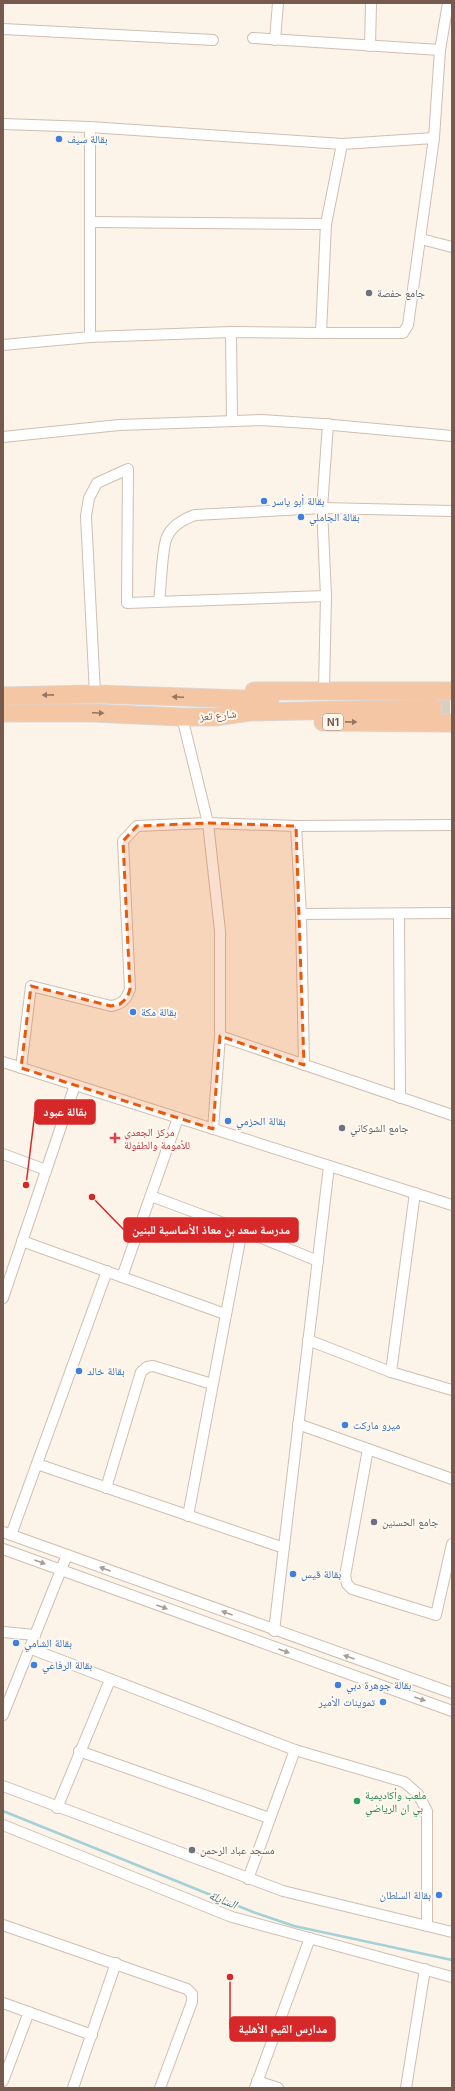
<svg xmlns="http://www.w3.org/2000/svg" width="455" height="2091" font-family="Inter,'Noto Naskh Arabic',sans-serif">
<style>
.lines{fill:none;stroke-linecap:round;stroke-linejoin:round}
.stream{stroke:#a4d0d7;stroke-width:2.5}
.trunk-tunnel{stroke:#dacec1;stroke-width:17;stroke-dasharray:17 8;stroke-linecap:butt}
.minor-casing{stroke:#d0beb1;stroke-width:12}
.trunk-casing{stroke:#dbd4d1;stroke-width:19}
.minor{stroke:#fff;stroke-width:10}
.trunk{stroke:#f5c6a3;stroke-width:17}
.oneway{fill:#957562}
.oneway2{fill:#ac9c94}
.marked{fill:#e8590c;fill-opacity:0.2;stroke:#e8590c;stroke-width:3;stroke-dasharray:8 5;stroke-linejoin:round}
.shop-dot{fill:#3f7fe0;stroke:#fef8ef;stroke-width:1.5}
.worship-dot{fill:#6b7280;stroke:#fef8ef;stroke-width:1.5}
.health-dot{fill:#e0444e;stroke:#fef8ef;stroke-width:1.5}
.leisure-dot{fill:#2e9e5b;stroke:#fef8ef;stroke-width:1.5}
.labels{text-anchor:middle;stroke-width:4;stroke-linejoin:round;paint-order:stroke}
.shield{fill:#fef8ef;stroke:#9e897e;stroke-width:1}
.shield-label{font-size:10px;font-weight:bold;fill:#755a4d}
.shop-label{font-size:11px;fill:#366cbe;stroke:#fef8ef;text-anchor:start}
.worship-label{font-size:11px;fill:#5b616d;stroke:#fef8ef;text-anchor:start}
.street-label{font-size:11px;fill:#755a4d;stroke:#fef8ef}
.health-label{font-size:11px;fill:#be3a42;stroke:#fef8ef;text-anchor:start}
.leisure-label{font-size:11px;fill:#27864d;stroke:#fef8ef;text-anchor:start}
.water-label{font-size:12px;font-style:italic;fill:#447881;stroke:#fef8ef}
.leader{fill:none;stroke:#d62828;stroke-width:1.5}
.callout-dot{fill:#d62828;stroke:#fef8ef;stroke-width:1.5}
.callout{fill:#d62828;stroke:#d62828;stroke-width:1.5}
.callout-label{font-size:12px;text-anchor:middle;font-weight:bold;fill:#fff}
</style>
<rect width="100%" height="100%" fill="#fcf4e8"/>
<g class="lines">
<polyline class="stream" points="3,1811 253,1912 294,1926 452,1960"/>
<polyline class="trunk-tunnel" points="433,708 452,708"/>
<g class="minor-casing">
<g id="minor">
<polyline points="3,29 213,40"/>
<polyline points="253,38 440,50 434,138"/>
<polyline points="275,40 278,3"/>
<polyline points="370,46 371,3"/>
<polyline points="440,50 448,3"/>
<polyline points="3,124 90,127 90,337 3,345"/>
<polyline points="90,222 326,224"/>
<polyline points="421,239 452,247"/>
<polyline points="231,332 232,421"/>
<polyline points="321,333 403,333 408,325 434,138 342,144"/>
<polyline points="90,337 231,332 321,333 326,224 342,144 90,127"/>
<polyline points="3,437 119,425 261,420 322,424 452,436"/>
<path d="M 159,601 C 161,588 162,546 167,537 C 172,525 184,519 195,515 L 322,508 L 452,511"/>
<polyline points="324,690 326,596 322,508 328,424"/>
<polyline points="95,694 86,516 89,498 97,483 128,469 127,603 326,596"/>
<polyline points="182,717 208,823 220,931 220,1036 213,1129"/>
<polyline points="296,826 301,914 304,1065"/>
<polyline points="301,914 452,913"/>
<polyline points="399,914 400,1098"/>
<polyline points="220,1036 452,1115"/>
<polyline points="3,1062 452,1205"/>
<path d="M 21,1068 L 31,986 L 111,1006 C 122,1004 126,1000 130,989 L 123,841 L 137,826 L 208,823 L 296,826 L 452,825"/>
<polyline points="3,1154 46,1170"/>
<polyline points="151,1196 242,1230 318,1261"/>
<polyline points="22,1241 225,1314"/>
<polyline points="122,1277 178,1118"/>
<polyline points="3,1298 75,1085"/>
<polyline points="308,1340 391,1372 452,1390"/>
<polyline points="391,1372 415,1193"/>
<polyline points="298,1424 452,1479"/>
<polyline points="368,1449 345,1576 347,1584 352,1589 436,1615 452,1544"/>
<polyline points="37,1464 284,1548"/>
<polyline points="106,1488 141,1372 147,1367 153,1366 212,1384"/>
<polyline points="188,1516 242,1230"/>
<polyline points="3,1532 452,1693"/>
<polyline points="11,1535 107,1271"/>
<polyline points="3,1549 452,1711"/>
<polyline points="274,1631 329,1166"/>
<polyline points="3,1632 35,1635"/>
<polyline points="29,1648 295,1750 404,1782 418,1794 427,1811 427,1926"/>
<polyline points="3,1715 67,1555"/>
<polyline points="79,1751 269,1818"/>
<polyline points="3,1786 283,1891 452,1932"/>
<polyline points="57,1808 110,1680"/>
<polyline points="3,1825 232,1917 452,1977"/>
<polyline points="248,1879 295,1750"/>
<polyline points="3,1925 187,1989 192,1994 192,2002 160,2088"/>
<polyline points="3,2003 92,2035"/>
<polyline points="3,2081 29,2012"/>
<polyline points="257,2081 278,2088"/>
<polyline points="73,2088 116,1963"/>
<polyline points="255,2088 310,1938"/>
<polyline points="406,2088 425,1969"/>
</g>
</g>
<g class="trunk-casing">
<g id="trunk">
<polyline points="254,691 452,691"/>
<polyline points="3,696 95,694 270,700"/>
<polyline points="3,713 93,713 182,717 215,717 249,712 433,708"/>
<polyline points="323,722 452,723"/>
</g>
</g>
<use href="#minor" class="minor"/>
<use href="#trunk" class="trunk"/>
</g>
<defs><path id="oneway-solid" d="M-6-.8H1V-3.2L6.5 0L1 3.2V.8H-6Z"/></defs>
<g class="oneway">
<use href="#oneway-solid" transform="translate(48 695) rotate(179)"/>
<use href="#oneway-solid" transform="translate(178 697) rotate(-178)"/>
<use href="#oneway-solid" transform="translate(98 713) rotate(2)"/>
<use href="#oneway-solid" transform="translate(351 722) rotate(1)"/>
</g>
<g class="oneway2">
<use href="#oneway-solid" transform="translate(40 1562) rotate(20)"/>
<use href="#oneway-solid" transform="translate(105 1569) rotate(-160)"/>
<use href="#oneway-solid" transform="translate(162 1607) rotate(20)"/>
<use href="#oneway-solid" transform="translate(227 1613) rotate(-160)"/>
<use href="#oneway-solid" transform="translate(284 1651) rotate(20)"/>
<use href="#oneway-solid" transform="translate(349 1657) rotate(-161)"/>
<use href="#oneway-solid" transform="translate(420 1699) rotate(19)"/>
</g>
<path class="marked" d="M 208,823 L 296,826 L 304,1065 L 220,1036 L 213,1129 L 21,1068 L 31,986 L 111,1006 L 120,1004 L 127,998 L 130,989 L 123,841 L 137,826 Z"/>
<g class="shop-dot">
<circle cx="59" cy="139" r="4"/>
<circle cx="264" cy="501" r="4"/>
<circle cx="301" cy="517" r="4"/>
<circle cx="133" cy="1012" r="4"/>
<circle cx="228" cy="1121" r="4"/>
<circle cx="79" cy="1371" r="4"/>
<circle cx="345" cy="1425" r="4"/>
<circle cx="293" cy="1574" r="4"/>
<circle cx="16" cy="1643" r="4"/>
<circle cx="34" cy="1665" r="4"/>
<circle cx="338" cy="1685" r="4"/>
<circle cx="383" cy="1702" r="4"/>
<circle cx="439" cy="1895" r="4"/>
</g>
<g class="worship-dot">
<circle cx="369" cy="293" r="4"/>
<circle cx="342" cy="1128" r="4"/>
<circle cx="374" cy="1522" r="4"/>
<circle cx="192" cy="1850" r="4"/>
</g>
<path class="health-dot" d="M113 1132h4v4h4v4h-4v4h-4v-4h-4v-4h4z"/>
<circle class="leisure-dot" cx="357" cy="1801" r="4"/>
<g class="labels">
<rect class="shield" x="323" y="714" width="20" height="16" rx="3"/>
<g class="shield-label">
<text x="333" y="726">N1</text>
</g>
<g class="shop-label">
<text x="67" y="143">بقالة سيف</text>
<text x="272" y="505">بقالة أبو ياسر</text>
<text x="309" y="521">بقالة الجاملي</text>
<text x="141" y="1016">بقالة مكة</text>
<text x="236" y="1125">بقالة الحزمي</text>
<text x="87" y="1375">بقالة خالد</text>
<text x="353" y="1429">ميرو ماركت</text>
<text x="301" y="1578">بقالة قيس</text>
<text x="24" y="1647">بقالة الشامي</text>
<text x="42" y="1669">بقالة الرفاعي</text>
<text x="346" y="1689">بقالة جوهرة دبي</text>
<text x="375" y="1706" text-anchor="end">تموينات الأمير</text>
<text x="431" y="1899" text-anchor="end">بقالة السلطان</text>
</g>
<g class="worship-label">
<text x="377" y="297">جامع حفصة</text>
<text x="350" y="1132">جامع الشوكاني</text>
<text x="382" y="1526">جامع الحسنين</text>
<text x="200" y="1854">مسجد عباد الرحمن</text>
</g>
<g class="street-label">
<text transform="translate(218 715) rotate(-5)" y="4">شارع تعز</text>
</g>
<g class="health-label">
<text x="124" y="1136">مركز الجعدي<tspan x="124" dy="13">للأمومة والطفولة</tspan></text>
</g>
<g class="leisure-label">
<text x="365" y="1799">ملعب وأكاديمية<tspan x="365" dy="13">بي ان الرياضي</tspan></text>
</g>
<g class="water-label">
<text transform="translate(223 1900) rotate(22)" y="4">السايلة</text>
</g>
</g>
<path class="leader" d="M26 1185L35 1112M92 1197L124 1230M230 1977L230 2029"/>
<g class="callout-dot">
<circle cx="26" cy="1185" r="4"/>
<circle cx="92" cy="1197" r="4"/>
<circle cx="230" cy="1977" r="4"/>
</g>
<g class="callout">
<rect x="35" y="1100" width="60" height="24" rx="4"/>
<rect x="124" y="1218" width="174" height="24" rx="4"/>
<rect x="230" y="2017" width="105" height="24" rx="4"/>
</g>
<g class="callout-label">
<text x="65" y="1116">بقالة عبود</text>
<text x="211" y="1234">مدرسة سعد بن معاذ الأساسية للبنين</text>
<text x="283" y="2033">مدارس القيم الأهلية</text>
</g>
<rect width="455" height="2091" fill="none" stroke="#755a4d" stroke-width="8"/>
</svg>
